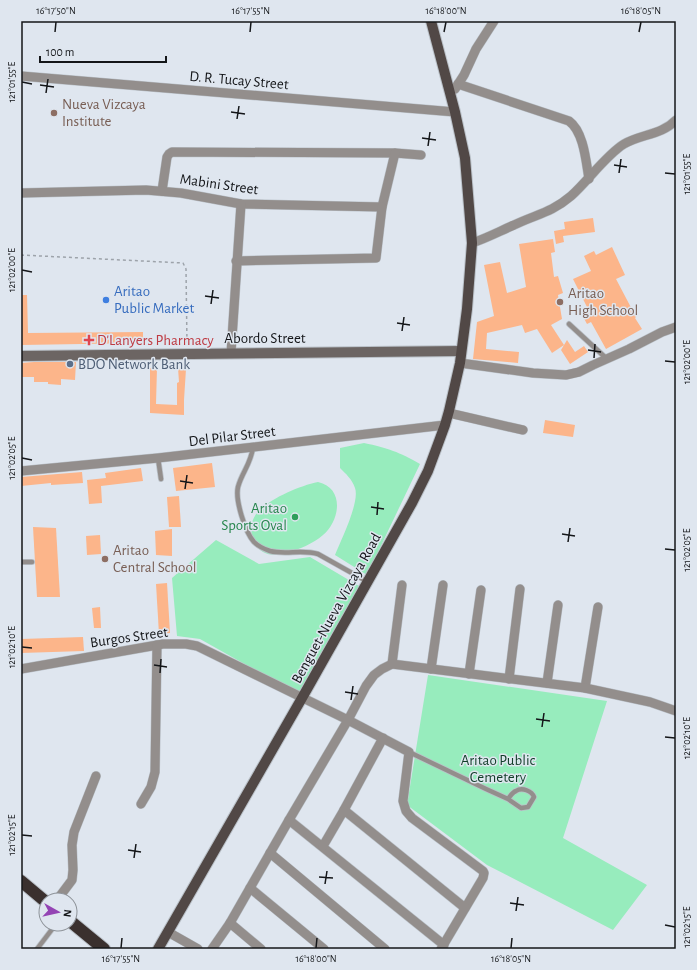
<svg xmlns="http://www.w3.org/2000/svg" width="697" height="970" font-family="'Alegreya Sans',sans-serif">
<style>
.green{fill:#97ecbd}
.building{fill:#fcb58a}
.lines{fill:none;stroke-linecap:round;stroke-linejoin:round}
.lane-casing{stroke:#bac1c8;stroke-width:6}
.street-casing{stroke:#bac1c8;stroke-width:10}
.secondary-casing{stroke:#bac1c8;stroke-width:12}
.primary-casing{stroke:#bac1c8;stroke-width:12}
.highway-casing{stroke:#bac1c8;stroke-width:14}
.path{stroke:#9da3aa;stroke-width:1.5;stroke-dasharray:3 3;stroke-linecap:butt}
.lane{stroke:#938e8c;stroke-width:4.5}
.street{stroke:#938e8c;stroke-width:9}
.secondary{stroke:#6c6563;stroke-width:10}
.primary{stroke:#514846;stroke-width:10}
.highway{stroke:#3a302e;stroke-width:12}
.ticks{fill:none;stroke:#141619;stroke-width:1.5}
.education-dot{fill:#8d6e63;stroke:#dfe6ef;stroke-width:1.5}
.shop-dot{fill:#3f7fe0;stroke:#dfe6ef;stroke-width:1.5}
.health-dot{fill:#e0444e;stroke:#dfe6ef;stroke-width:1.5}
.service-dot{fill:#5c6f8a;stroke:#dfe6ef;stroke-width:1.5}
.leisure-dot{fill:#2e9e5b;stroke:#dfe6ef;stroke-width:1.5}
.labels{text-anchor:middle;stroke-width:3;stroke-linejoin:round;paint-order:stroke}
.street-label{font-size:15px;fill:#141619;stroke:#dfe6ef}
.education-label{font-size:15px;fill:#785e54;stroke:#dfe6ef;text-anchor:start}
.shop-label{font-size:15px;fill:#366cbe;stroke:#dfe6ef;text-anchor:start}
.health-label{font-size:15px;fill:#be3a42;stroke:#dfe6ef;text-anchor:start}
.service-label{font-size:15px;fill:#4e5e75;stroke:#dfe6ef;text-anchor:start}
.leisure-label{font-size:15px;fill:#27864d;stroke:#dfe6ef;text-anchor:end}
.park-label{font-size:15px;fill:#113e29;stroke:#dfe6ef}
.neatline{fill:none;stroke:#141619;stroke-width:1.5}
.ticks-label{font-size:10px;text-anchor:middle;fill:#141619}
</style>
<rect width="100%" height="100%" fill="#dfe6ef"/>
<g class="green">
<path d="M 364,443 C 388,448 399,452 420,464 L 367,575 L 335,555 C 341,540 360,502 355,488 C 352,479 346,474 340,468 L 340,448 Z"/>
<path d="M 318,482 C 345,488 340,521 323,535 C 313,544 299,549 287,553 C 280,555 270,556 263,552 C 250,544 247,523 258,512 C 271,498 299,486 318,482 Z"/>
<polygon points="216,540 259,564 310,557 359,586 301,696 200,639 177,636 172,578"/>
<polygon points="428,675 607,701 563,838 647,885 613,930 487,865 407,805"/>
</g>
<g class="building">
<polygon points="593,218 595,232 563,236 564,242 556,244 554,231 565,229 564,222"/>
<polygon points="553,239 555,252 551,253 554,277 558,276 563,293 558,295 562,319 551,325 564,345 567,340 575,352 584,346 588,352 570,364 561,350 564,345 552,353 537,329 525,333 522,325 487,333 486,349 519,352 518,363 473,359 477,322 494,316 484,265 500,262 507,293 526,287 519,244"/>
<polygon points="612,247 625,275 616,279 636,317 635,318 642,329 606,349 591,322 587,324 580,311 587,307 573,279 591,271 584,256 594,251 596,255"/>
<polygon points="21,295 27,295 28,333 143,332 143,343 21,345"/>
<polygon points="34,362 76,362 75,380 61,379 61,385 48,384 48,382 34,382 34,377 21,377 21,363"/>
<polygon points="150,368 157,368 156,404 177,405 177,383 179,382 178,368 186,369 184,400 184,415 150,413"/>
<polygon points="545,420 575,425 573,437 543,433"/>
<polygon points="212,463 215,487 176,491 173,468"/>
<polygon points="141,468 143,481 101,486 102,503 89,504 87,480 106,478 105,473"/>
<polygon points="82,472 83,483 51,485 51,483 21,486 21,477"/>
<polygon points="179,496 181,527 169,527 167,497"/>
<polygon points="33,527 56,528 60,597 37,597"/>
<polygon points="172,529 172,556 156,555 155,531"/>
<polygon points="100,535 101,554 87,555 86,536"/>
<polygon points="167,583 170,633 159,634 156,584"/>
<polygon points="100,607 101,628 94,628 92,608"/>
<polygon points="83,637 84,651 21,653 21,639"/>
</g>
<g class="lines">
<g class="lane-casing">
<g id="lane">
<polyline points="569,324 607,359"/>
<path d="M 253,447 C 251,464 242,472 238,487 C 235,500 245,532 254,542 C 258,546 264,549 270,551 C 286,555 302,549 318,554 L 368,582"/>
<polyline points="158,458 161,479"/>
<polyline points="21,562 32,562"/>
<path d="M 409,752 L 486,789 L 508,799 L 521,808 L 528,807 L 534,797 C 532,791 522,787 516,791 C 513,792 510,796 508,799"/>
<polyline points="37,949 56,924"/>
</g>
</g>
<g class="street-casing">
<g id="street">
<polyline points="21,76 455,112"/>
<path d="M 458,84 L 569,121 C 584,132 586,162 589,179"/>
<polyline points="455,89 464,75 476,49 494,21"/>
<polyline points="162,191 167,157 169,154 172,152 395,153 421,155"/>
<polyline points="21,193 146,190 181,193 241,204 382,207 395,153"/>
<path d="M 472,243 C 487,238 500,231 514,225 C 537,214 551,213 571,196 C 588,181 606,155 624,144 C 641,134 662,135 676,120"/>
<polyline points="236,261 376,258 382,207"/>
<polyline points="231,353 241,204"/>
<polyline points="460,363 533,373 566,375 579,372 593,365 629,349 662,332 676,327"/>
<polyline points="449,413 523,430"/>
<polyline points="21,471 158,458 445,425"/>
<polyline points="392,664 402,585"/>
<polyline points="21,669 163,644 186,644 197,646 348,720 409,752 403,801 406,811 412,818 483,871 484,873 483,878 441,949"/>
<polyline points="431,669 443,585"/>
<polyline points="469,674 481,590"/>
<polyline points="509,679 520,589"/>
<polyline points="547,683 558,605"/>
<polyline points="585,688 598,607"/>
<polyline points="141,804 151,787 155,772 157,645"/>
<polyline points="344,810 383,738"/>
<polyline points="289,820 444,945"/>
<polyline points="323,846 344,810 465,908"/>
<polyline points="270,853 385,949"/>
<polyline points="250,888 324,949"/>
<polyline points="57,900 72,880 73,870 72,845 74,832 96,776"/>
<polyline points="230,923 261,949"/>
<polyline points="168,932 198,949"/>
<polyline points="212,949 230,923 250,888 289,820 348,720 366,686 374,675 382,669 392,664 585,688 650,702 676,711"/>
</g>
</g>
<g class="secondary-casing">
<polyline id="secondary" points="21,356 461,351"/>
</g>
<g class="primary-casing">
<polyline id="primary" points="158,949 302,698 412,503 428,471 445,425 449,411 460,363 467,309 472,243 465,158 455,112 431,21"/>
</g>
<g class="highway-casing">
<g id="highway">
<polyline points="21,881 46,902"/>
<polyline points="70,921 104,949"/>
</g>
</g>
<polyline class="path" points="21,255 183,263 186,269 187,345"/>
<use href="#lane" class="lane"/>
<use href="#street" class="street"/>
<use href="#secondary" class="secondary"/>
<use href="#primary" class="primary"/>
<use href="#highway" class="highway"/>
</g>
<path class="ticks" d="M 55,32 L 56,22M 250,32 L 251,22M 444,32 L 446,22M 639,32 L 641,22M 22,82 L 32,84M 40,85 L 54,87M 46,93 L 48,79M 231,112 L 245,114M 237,119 L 239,106M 422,138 L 436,140M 428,146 L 430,132M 614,165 L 627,167M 619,173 L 621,159M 665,173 L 675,174M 22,270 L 32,272M 205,296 L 219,298M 211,304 L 213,290M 397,323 L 410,325M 402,331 L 404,317M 588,350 L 601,352M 594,358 L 595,344M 665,361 L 675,362M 22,458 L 32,460M 180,481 L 193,483M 185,489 L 187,475M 371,507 L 384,509M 377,515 L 378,502M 562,534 L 575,536M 568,542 L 570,528M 665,549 L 675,550M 22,647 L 32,648M 154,665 L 167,667M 160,673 L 161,659M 345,692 L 358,694M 351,700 L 353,686M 536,719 L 550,721M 542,727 L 544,713M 665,737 L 675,738M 22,835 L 32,836M 128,850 L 141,852M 134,858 L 136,844M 319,877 L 333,878M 325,884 L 327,871M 510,903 L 524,905M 516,911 L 518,897M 665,925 L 675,927M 121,948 L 122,938M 316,948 L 317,938M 511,948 L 512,938"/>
<g class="education-dot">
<circle cx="54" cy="113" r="4"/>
<circle cx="560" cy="302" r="4"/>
<circle cx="105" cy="559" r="4"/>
</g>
<circle class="shop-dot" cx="106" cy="300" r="4"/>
<path class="health-dot" d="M87 334h4v4h4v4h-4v4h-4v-4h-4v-4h4z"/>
<circle class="service-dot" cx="70" cy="364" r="4"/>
<circle class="leisure-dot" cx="295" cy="517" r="4"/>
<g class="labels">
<g class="street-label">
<text transform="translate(239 80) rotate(5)" y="5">D. R. Tucay Street</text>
<text transform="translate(219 184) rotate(8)" y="5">Mabini Street</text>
<text x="265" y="343">Abordo Street</text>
<text transform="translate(232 436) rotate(-7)" y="5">Del Pilar Street</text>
<text transform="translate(336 608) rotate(-61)" y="5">Benguet-Nueva Vizcaya Road</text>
<text transform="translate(129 637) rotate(-8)" y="5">Burgos Street</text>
</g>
<g class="education-label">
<text x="62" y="109">Nueva Vizcaya<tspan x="62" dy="17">Institute</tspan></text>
<text x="568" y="298">Aritao<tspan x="568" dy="17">High School</tspan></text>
<text x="113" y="555">Aritao<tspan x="113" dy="17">Central School</tspan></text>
</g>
<g class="shop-label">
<text x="114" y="296">Aritao<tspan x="114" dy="17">Public Market</tspan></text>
</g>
<g class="health-label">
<text x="97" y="345">D'Lanyers Pharmacy</text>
</g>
<g class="service-label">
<text x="78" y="369">BDO Network Bank</text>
</g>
<g class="leisure-label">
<text x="287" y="513">Aritao<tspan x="287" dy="17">Sports Oval</tspan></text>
</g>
<g class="park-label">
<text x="498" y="765">Aritao Public<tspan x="498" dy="17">Cemetery</tspan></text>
</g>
</g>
<rect width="697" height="970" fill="none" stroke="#dfe6ef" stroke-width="44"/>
<g transform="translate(58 912) rotate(98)"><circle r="19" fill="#dfe6ef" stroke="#8e9399"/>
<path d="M0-3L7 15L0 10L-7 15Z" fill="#9444b4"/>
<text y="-6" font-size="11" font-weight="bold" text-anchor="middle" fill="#141619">N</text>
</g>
<path d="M40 56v6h126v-6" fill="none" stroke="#141619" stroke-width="2"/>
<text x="46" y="56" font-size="12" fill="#141619" stroke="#dfe6ef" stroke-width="3" paint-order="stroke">100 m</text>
<rect x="22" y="22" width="653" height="926" class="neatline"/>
<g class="ticks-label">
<text x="56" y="14">16°17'50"N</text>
<text x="251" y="14">16°17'55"N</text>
<text x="446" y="14">16°18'00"N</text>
<text x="641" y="14">16°18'05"N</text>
<text transform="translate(11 82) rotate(-90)" y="4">121°01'55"E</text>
<text transform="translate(686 174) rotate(-90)" y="4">121°01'55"E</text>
<text transform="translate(11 270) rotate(-90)" y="4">121°02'00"E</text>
<text transform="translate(686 362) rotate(-90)" y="4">121°02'00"E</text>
<text transform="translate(11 458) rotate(-90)" y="4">121°02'05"E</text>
<text transform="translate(686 550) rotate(-90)" y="4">121°02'05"E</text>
<text transform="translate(11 647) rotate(-90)" y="4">121°02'10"E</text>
<text transform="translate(686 738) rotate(-90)" y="4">121°02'10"E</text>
<text transform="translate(11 835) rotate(-90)" y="4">121°02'15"E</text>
<text transform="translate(686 927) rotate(-90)" y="4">121°02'15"E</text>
<text x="121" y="962">16°17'55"N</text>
<text x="316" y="962">16°18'00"N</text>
<text x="511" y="962">16°18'05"N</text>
</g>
</svg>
